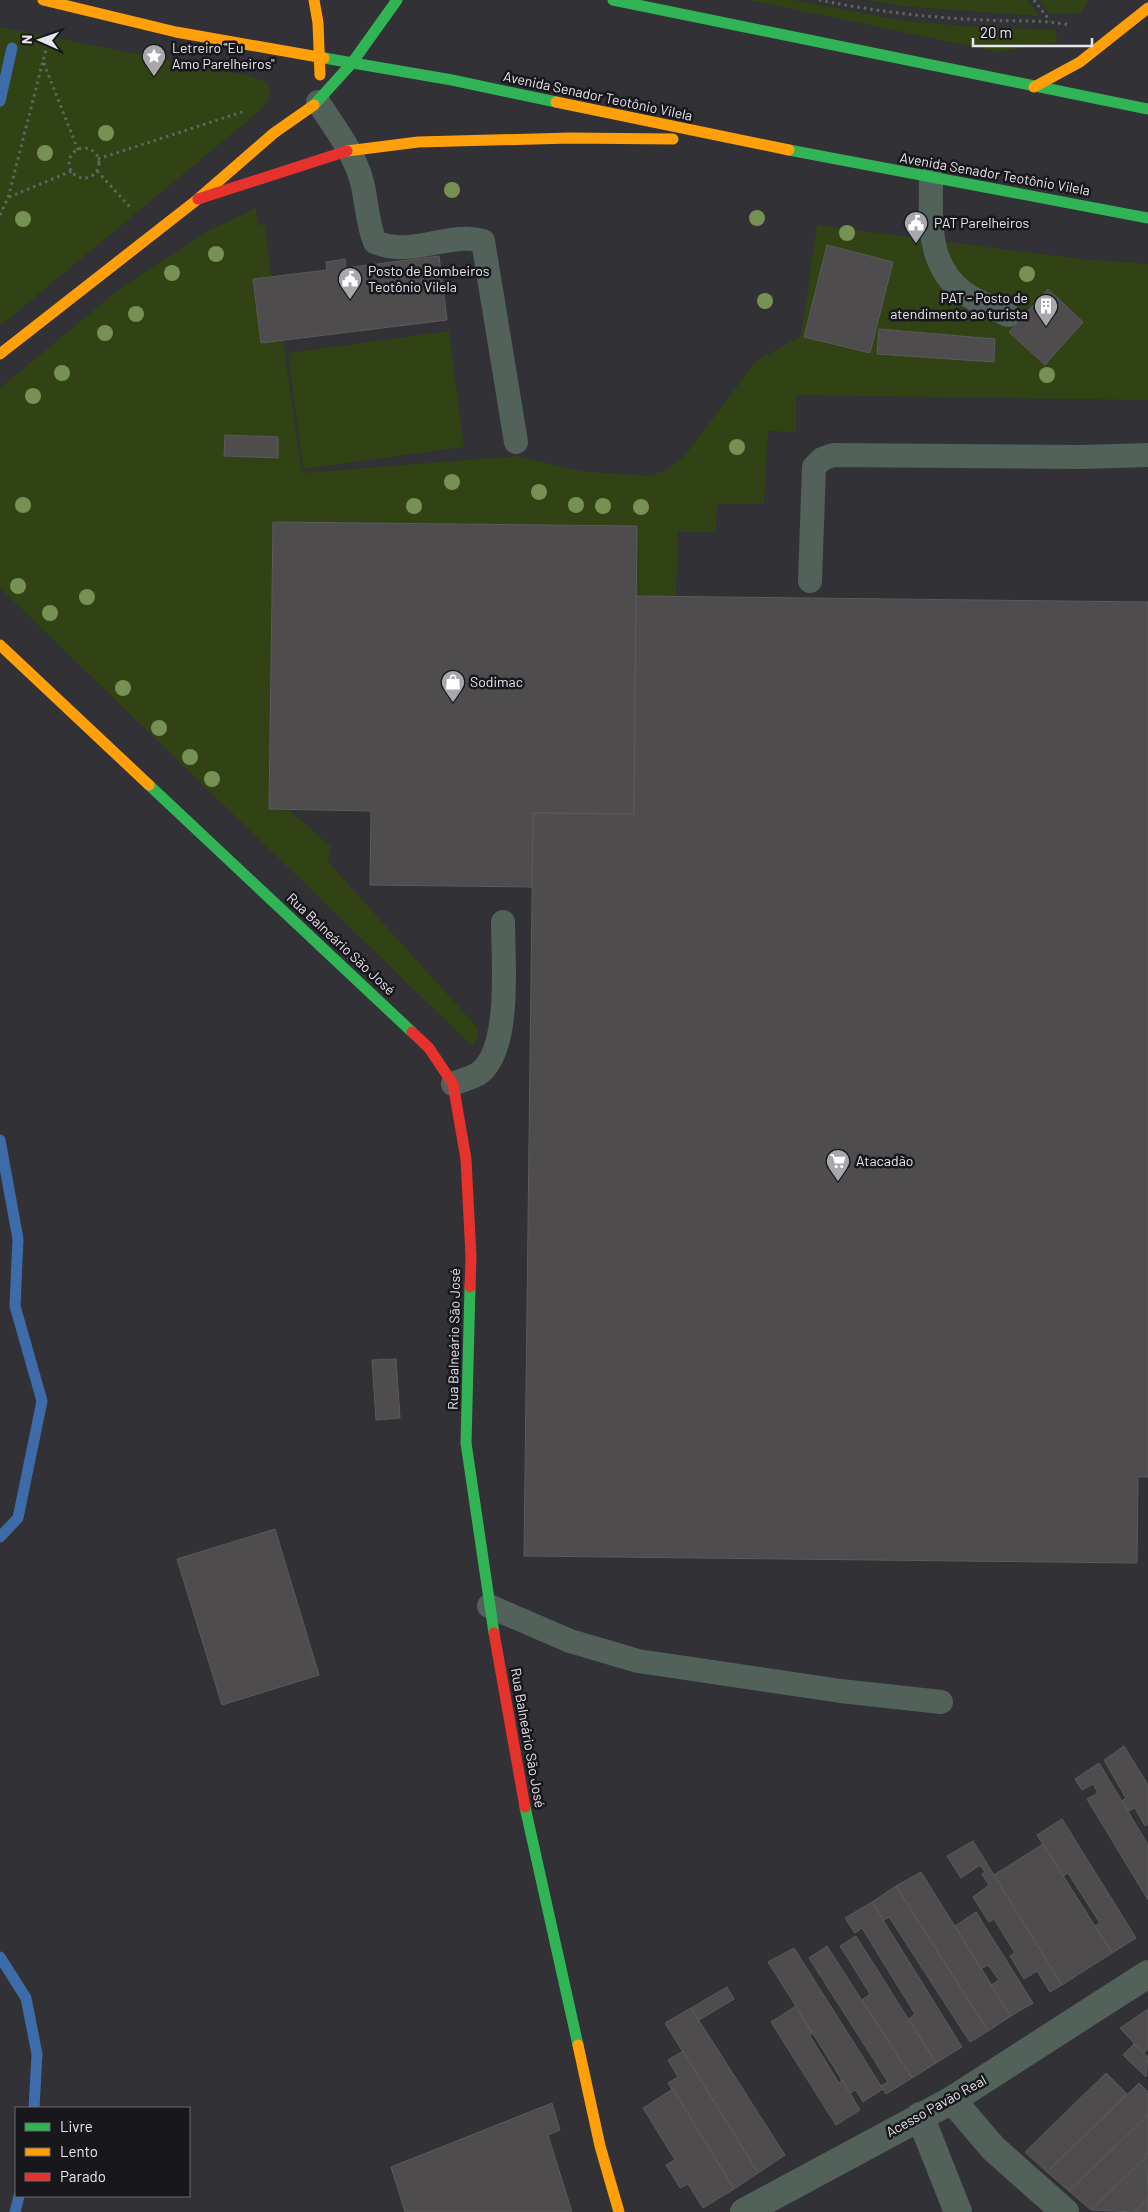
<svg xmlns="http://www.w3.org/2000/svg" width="1148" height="2212" font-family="Barlow,sans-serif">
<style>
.green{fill:#314215}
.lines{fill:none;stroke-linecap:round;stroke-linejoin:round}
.stream{stroke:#3e6caa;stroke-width:11}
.building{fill:#4e4c4d;stroke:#5c5a5b}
.path{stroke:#5d6763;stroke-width:3;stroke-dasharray:2.5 4;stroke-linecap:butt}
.lane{stroke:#52625a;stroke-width:24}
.street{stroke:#52625a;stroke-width:28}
.fast{stroke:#30b455;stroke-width:11}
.slow{stroke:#ff9f0a;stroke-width:11}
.jam{stroke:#e5322d;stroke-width:11}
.tree{fill:#779054}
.labels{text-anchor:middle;stroke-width:5;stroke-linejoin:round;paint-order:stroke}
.poi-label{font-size:14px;fill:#e6e6ec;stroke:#17171c;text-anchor:start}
.street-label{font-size:14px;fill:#e6e6ec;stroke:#17171c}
</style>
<rect width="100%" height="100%" fill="#313136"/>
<g class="green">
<polygon points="749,0 793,0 904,21 978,27 1055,30 1058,42 999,52"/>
<polygon points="866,0 1027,0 1039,16 911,7"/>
<polygon points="1039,0 1088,0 1081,13 1050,14"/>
<path d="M 0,27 L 250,76 L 268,83 C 273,97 266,103 257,113 L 0,326 Z"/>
<polygon points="256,208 258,225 265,224 271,277 253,279 261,343 283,340 302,473 518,456 580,471 650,476 670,468 686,454 756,361 801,336 817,225 1081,259 1148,264 1148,400 796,395 796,432 768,431 764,504 717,504 716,532 678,532 676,597 636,596 637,526 273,522 269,809 289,810 328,844 331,847 328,860 330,864 477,1027 478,1035 473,1047 0,588 0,388 119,289 208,231"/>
<polygon points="449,331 464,447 303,469 288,353"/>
</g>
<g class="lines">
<g class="stream">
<polyline points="0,101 12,48"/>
<polyline points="0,1140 18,1239 15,1306 42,1401 18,1518 0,1537"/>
<polyline points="0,1957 26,1998 37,2054 34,2108"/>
<polyline points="15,2212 19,2196"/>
</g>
</g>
<g class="building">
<polygon points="827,245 893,262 870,353 804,337"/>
<polygon points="439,256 447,320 261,343 253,279 327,270 326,262 345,259 346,268"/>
<polygon points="1048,289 1083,322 1045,365 1009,332"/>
<polygon points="879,329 995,339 994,362 877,354"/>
<polygon points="225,435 278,437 278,458 224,456"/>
<polygon points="273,522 637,526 634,814 533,813 532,887 370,885 371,811 269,809"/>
<polygon points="636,596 1148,602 1148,1477 1138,1477 1137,1563 524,1556 533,813 634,814"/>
<polygon points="396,1359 400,1418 376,1420 372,1360"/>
<polygon points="275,1529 319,1675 222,1705 177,1559"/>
<polygon points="1124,1746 1148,1785 1148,1824 1145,1826 1135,1808 1128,1811 1122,1801 1126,1798 1104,1760"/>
<polygon points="1099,1763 1148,1845 1148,1900 1087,1799 1098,1793 1093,1784 1082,1790 1075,1779"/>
<polygon points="1062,1819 1136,1938 1112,1953 1095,1926 1100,1923 1068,1873 1063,1876 1037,1835"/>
<polygon points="973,1841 1062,1985 1050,1992 1037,1971 1024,1979 1010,1956 1015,1953 994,1919 989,1922 973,1897 989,1885 982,1874 985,1872 980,1865 961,1878 947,1856"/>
<polygon points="1043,1844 1112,1953 1062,1985 994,1875"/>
<polygon points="921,1872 1011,2016 988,2031 896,1886"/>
<polygon points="896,1886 988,2031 970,2042 889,1917 883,1921 872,1902"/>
<polygon points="872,1902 962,2047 936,2063 909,2019 915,2014 862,1928 855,1933 845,1918"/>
<polygon points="976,1912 1033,2003 1011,2016 991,1985 999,1980 988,1965 981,1969 955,1926"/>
<polygon points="856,1936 936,2063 912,2078 862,2000 870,1994 840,1946"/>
<polygon points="827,1946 912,2078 886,2094 881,2086 888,2082 809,1958"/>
<polygon points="794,1948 883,2089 863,2102 856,2090 850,2093 768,1962"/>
<polygon points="727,1987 734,1999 699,2020 691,2008"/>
<polygon points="796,2006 812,2033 810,2036 839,2083 842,2080 860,2110 836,2125 771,2022"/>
<polygon points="691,2008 785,2155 758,2173 665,2023"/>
<polygon points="1148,2009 1148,2049 1143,2053 1120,2028"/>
<polygon points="1134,2044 1148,2057 1146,2077 1123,2055"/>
<polygon points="683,2051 758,2173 734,2189 668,2083 678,2077 668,2060"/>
<polygon points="1106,2073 1127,2094 1047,2172 1025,2152"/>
<polygon points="1139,2083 1148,2092 1148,2115 1069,2191 1047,2172"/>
<polygon points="673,2089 734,2189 703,2208 688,2184 680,2188 666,2165 675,2160 643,2108"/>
<polygon points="552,2103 560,2130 548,2135 572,2212 405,2212 391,2167"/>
<polygon points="1148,2115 1148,2156 1091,2210 1069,2191"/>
<polygon points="1147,2156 1148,2198 1134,2212 1091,2210"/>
<polygon points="1148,2198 1148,2212 1134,2212"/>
</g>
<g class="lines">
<g class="path">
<path d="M 819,0 C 873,11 930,18 985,20 C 1013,22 1042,19 1069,25"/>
<polyline points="1034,0 1050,21"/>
<polyline points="49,38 43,61 78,150"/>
<circle cx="84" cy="163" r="15"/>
<polyline points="98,159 245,111"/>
<polyline points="97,171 130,207"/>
<polyline points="9,197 72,171"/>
<polyline points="0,215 8,198 43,61"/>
</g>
<g class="lane">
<path d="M 318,102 C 334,127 354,152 362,182 C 367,202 367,223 375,242 C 412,258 450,231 483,241 L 516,442"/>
<path d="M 931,178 C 931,219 926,264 963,292 C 976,302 994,308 1008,315"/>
<polyline points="810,581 814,467 822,459 833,455 1081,457 1148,455"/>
<path d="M 453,1084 C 460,1081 471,1078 478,1074 C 512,1051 503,959 503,922"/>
<polyline points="489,1606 570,1641 638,1661 841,1691 941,1702"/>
</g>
<g class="street">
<polyline points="952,2100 993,2148 1065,2212"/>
<polyline points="920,2116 958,2212"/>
<polyline points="744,2212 952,2100 1148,1974"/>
</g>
<g class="fast">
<polyline points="613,0 1148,109"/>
<polyline points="324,58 452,80 556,102"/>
<polyline points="314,105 352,63 397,0"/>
<polyline points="789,150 1148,218"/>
<polyline points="149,785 412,1032"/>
<polyline points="470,1287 466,1443 494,1633"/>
<polyline points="525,1807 578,2045"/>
</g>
<g class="slow">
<polyline points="43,0 176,32 324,58"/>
<polyline points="314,0 318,23 320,75"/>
<polyline points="1034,87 1080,62 1148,8"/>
<polyline points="556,102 789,150"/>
<polyline points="347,151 418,142 570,138 673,139"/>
<polyline points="0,354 198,199 274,133 314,105"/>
<polyline points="0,645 149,785"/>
<polyline points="578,2045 600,2146 619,2212"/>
</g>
<g class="jam">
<polyline points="198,199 347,151"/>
<polyline points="412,1032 429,1048 453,1084 466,1159 471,1257 470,1287"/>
<polyline points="494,1633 525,1807"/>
</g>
</g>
<g class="tree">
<circle cx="106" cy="133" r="8"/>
<circle cx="45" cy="153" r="8"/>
<circle cx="452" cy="190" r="8"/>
<circle cx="757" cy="218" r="8"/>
<circle cx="23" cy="219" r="8"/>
<circle cx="847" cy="233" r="8"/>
<circle cx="216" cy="254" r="8"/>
<circle cx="172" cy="273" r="8"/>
<circle cx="1027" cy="274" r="8"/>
<circle cx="765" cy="301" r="8"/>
<circle cx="136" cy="314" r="8"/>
<circle cx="105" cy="333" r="8"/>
<circle cx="62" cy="373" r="8"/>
<circle cx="1047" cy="375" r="8"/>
<circle cx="33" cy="396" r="8"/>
<circle cx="737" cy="447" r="8"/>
<circle cx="452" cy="482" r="8"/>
<circle cx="539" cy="492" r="8"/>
<circle cx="23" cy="505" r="8"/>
<circle cx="576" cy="505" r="8"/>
<circle cx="414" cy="506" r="8"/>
<circle cx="603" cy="506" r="8"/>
<circle cx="641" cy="507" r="8"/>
<circle cx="18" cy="586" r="8"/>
<circle cx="87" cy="597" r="8"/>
<circle cx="50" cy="613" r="8"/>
<circle cx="123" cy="688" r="8"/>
<circle cx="159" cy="728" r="8"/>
<circle cx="190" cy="757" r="8"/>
<circle cx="212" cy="779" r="8"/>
</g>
<defs>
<g id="sight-pin" transform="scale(1.25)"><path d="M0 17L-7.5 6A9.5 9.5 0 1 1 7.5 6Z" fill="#a7a7ac" stroke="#17171c"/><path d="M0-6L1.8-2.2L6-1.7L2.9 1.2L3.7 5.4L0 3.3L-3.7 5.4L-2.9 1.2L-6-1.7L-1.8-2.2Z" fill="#fff"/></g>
<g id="civic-pin" transform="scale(1.25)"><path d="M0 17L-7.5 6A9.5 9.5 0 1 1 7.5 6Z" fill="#a7a7ac" stroke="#17171c"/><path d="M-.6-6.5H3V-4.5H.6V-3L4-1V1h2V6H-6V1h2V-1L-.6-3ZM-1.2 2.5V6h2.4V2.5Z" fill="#fff"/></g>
<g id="building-pin" transform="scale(1.25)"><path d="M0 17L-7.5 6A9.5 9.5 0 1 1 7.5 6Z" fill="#a7a7ac" stroke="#17171c"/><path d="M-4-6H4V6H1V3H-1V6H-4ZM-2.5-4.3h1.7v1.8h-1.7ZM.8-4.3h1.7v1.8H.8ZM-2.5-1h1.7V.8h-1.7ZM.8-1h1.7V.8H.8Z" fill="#fff"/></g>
<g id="shop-pin" transform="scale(1.25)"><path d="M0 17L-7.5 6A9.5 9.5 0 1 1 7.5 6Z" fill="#a7a7ac" stroke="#17171c"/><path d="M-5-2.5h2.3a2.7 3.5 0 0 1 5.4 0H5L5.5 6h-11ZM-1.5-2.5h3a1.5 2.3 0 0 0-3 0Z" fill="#fff"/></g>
<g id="supermarket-pin" transform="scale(1.25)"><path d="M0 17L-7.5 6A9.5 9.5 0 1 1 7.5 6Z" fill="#a7a7ac" stroke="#17171c"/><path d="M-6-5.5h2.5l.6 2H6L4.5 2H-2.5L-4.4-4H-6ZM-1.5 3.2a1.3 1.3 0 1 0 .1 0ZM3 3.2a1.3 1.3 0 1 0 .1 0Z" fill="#fff"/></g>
</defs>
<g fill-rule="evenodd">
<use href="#sight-pin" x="154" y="56"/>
<use href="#civic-pin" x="916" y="223"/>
<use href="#civic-pin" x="350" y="279"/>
<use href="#building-pin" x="1046" y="306"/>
<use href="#shop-pin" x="453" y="682"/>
<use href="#supermarket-pin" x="838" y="1161"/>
</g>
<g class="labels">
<g class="poi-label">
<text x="172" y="53">Letreiro "Eu<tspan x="172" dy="16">Amo Parelheiros"</tspan></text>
<text x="934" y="228">PAT Parelheiros</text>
<text x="368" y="276">Posto de Bombeiros<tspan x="368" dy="16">Teotônio Vilela</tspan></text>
<text x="1028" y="303" text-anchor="end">PAT - Posto de<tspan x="1028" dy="16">atendimento ao turista</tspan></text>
<text x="470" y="687">Sodimac</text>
<text x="856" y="1166">Atacadão</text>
</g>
<g class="street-label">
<text transform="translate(598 96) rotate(12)" y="5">Avenida Senador Teotônio Vilela</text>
<text transform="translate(995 174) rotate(10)" y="5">Avenida Senador Teotônio Vilela</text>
<text transform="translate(341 944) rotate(43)" y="5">Rua Balneário São José</text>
<text transform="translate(454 1339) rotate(-89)" y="5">Rua Balneário São José</text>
<text transform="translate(528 1738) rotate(80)" y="5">Rua Balneário São José</text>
<text transform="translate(936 2106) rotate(-29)" y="5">Acesso Pavão Real</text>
</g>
</g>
<rect x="15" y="2107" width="175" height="90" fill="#17171c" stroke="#6a6a6f"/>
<rect x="25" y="2123" width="25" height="8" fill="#30b455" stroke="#6a6a6f"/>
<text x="60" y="2132" font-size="15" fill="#e6e6ec">Livre</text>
<rect x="25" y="2148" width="25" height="8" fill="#ff9f0a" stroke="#6a6a6f"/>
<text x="60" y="2157" font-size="15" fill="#e6e6ec">Lento</text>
<rect x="25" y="2173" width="25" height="8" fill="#e5322d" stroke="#6a6a6f"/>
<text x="60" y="2182" font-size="15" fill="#e6e6ec">Parado</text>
<g transform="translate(40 40) rotate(272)" stroke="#17171c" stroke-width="4" paint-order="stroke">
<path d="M0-4L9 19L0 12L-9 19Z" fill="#e6e6ec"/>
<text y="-8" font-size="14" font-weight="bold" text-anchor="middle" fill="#e6e6ec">N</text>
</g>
<path d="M973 38v8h119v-8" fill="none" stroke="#e6e6ec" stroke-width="2.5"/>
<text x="980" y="38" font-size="15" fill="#e6e6ec" stroke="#17171c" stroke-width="4" paint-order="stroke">20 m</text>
</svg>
